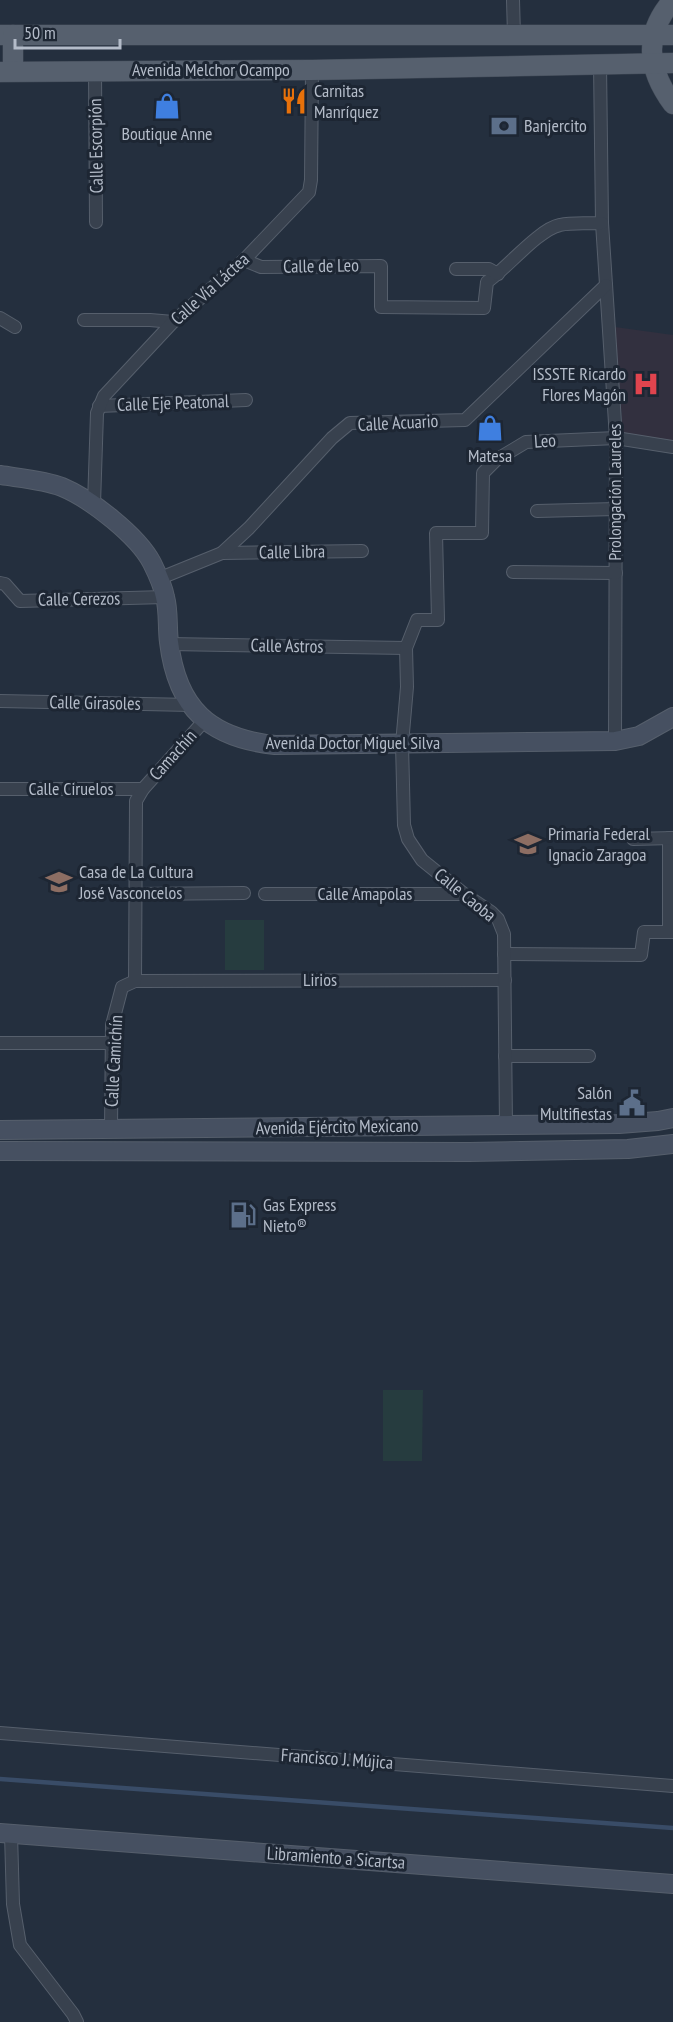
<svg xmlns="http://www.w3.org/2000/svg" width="673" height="2022" font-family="'PT Sans Narrow',sans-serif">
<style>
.medical{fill:#32303f}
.green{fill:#263c3f}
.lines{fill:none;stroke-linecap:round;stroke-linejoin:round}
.stream{stroke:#394c67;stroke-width:4.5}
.street-casing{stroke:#565f6c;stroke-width:14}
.secondary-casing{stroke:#565f6c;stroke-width:20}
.primary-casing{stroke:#414a57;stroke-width:21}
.street{stroke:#38414e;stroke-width:12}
.secondary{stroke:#465061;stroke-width:18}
.primary{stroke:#56606e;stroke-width:20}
.labels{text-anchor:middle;stroke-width:6;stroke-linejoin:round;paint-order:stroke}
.street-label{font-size:18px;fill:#b4bcc9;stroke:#1d2633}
.poi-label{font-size:18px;fill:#b4bcc9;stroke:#1d2633;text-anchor:start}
</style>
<rect width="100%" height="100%" fill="#242f3e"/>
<polygon class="medical" points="615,327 673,335 673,442 623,434"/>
<g class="green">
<rect x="225" y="920" width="39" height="50"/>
<polygon points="383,1390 423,1390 422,1461 383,1461"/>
</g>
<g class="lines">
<polyline class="stream" points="0,1779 673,1828"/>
<g class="street-casing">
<g id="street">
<polyline points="513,0 514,35"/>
<polyline points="600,64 602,223 616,438 615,741"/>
<polyline points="95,71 96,222"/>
<path d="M 244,260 L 261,267 L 381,266 L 381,307 L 484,308 L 487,282 C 506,269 539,229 560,225 C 573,222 588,224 602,223"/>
<polyline points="456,269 489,269 498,274"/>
<polyline points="0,318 15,327"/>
<polyline points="84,320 150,320 173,322"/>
<polyline points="99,406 246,400"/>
<polyline points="94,504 97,413 104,396 173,322 244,260 309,192 311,180 312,70"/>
<polyline points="537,511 616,509"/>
<polyline points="222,553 362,551"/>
<polyline points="513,572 616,573"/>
<polyline points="158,579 222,553 249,528 332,438 350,423 465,420 606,285"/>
<polyline points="0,583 5,584 20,601 165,597"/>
<polyline points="169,644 406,648"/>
<polyline points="0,701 191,705"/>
<polyline points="0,789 143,789"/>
<polyline points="669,838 669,932"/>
<polyline points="633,839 673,838"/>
<polyline points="135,894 244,893"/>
<polyline points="265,894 464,894"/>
<polyline points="504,954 641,955 644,932 673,932"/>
<polyline points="135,981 505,980"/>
<polyline points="0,1043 112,1043"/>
<polyline points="505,1056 589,1056"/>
<polyline points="506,1126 504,934 498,919 491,912 464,894 422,860 408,839 404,825 402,744 407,687 406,648 417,620 438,620 436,533 482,533 483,473 496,460 526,442 616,438 673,447"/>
<polyline points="111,1128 112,1025 122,987 135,981 136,801 143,789 204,721"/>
<polyline points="0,1733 673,1786"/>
<polyline points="11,1834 13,1904 20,1945 73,2014 77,2022"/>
</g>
</g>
<g class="secondary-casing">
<g id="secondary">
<path d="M 0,475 C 19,478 45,480 62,487 C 91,499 138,536 152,563 C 157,573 163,586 165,597 C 169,611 167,628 169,642 C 177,709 210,738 275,745 L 615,741 L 639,736 L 673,717"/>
<polyline points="0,1130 619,1124 658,1121 673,1118"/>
<polyline points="0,1151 469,1152 628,1149 673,1144"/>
<polyline points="0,1833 673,1884"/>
</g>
</g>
<g class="primary-casing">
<g id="primary">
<path d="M 673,0 C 643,34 647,69 673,104"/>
<polyline points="0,35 673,35"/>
<polyline points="13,35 13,71"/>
<polyline points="0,72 312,70 673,63"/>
</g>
</g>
<use href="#street" class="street"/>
<use href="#secondary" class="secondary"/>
<use href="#primary" class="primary"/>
</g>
<defs>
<g id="restaurant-bare" transform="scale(2.07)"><path d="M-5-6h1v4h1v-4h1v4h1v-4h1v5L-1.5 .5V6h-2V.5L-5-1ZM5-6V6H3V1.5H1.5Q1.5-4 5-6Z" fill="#e8710a" stroke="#1d2633" stroke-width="2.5" paint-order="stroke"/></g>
<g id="shop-bare" transform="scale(2.07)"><path d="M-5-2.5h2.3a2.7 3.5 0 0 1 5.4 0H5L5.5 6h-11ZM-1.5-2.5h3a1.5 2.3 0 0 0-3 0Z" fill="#3f7fe0" stroke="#1d2633" stroke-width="2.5" paint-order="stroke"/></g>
<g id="bank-bare" transform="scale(2.07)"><path d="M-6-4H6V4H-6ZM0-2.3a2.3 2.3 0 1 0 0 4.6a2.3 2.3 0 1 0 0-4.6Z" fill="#5c6f8a" stroke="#1d2633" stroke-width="2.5" paint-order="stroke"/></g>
<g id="hospital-bare" transform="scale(2.07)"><path d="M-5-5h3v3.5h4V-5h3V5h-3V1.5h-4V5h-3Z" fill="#e0444e" stroke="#1d2633" stroke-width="2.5" paint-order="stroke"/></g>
<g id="school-bare" transform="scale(2.07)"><path d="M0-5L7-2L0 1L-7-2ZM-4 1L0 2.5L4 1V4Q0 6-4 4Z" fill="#8d6e63" stroke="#1d2633" stroke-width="2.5" paint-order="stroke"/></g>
<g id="civic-bare" transform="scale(2.07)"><path d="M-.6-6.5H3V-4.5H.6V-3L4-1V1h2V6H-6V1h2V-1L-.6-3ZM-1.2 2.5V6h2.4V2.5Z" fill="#5c6f8a" stroke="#1d2633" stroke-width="2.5" paint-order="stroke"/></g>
<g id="fuel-bare" transform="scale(2.07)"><path d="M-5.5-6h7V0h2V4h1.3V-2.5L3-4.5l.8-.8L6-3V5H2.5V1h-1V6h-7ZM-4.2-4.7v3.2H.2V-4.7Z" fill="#5c6f8a" stroke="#1d2633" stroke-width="2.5" paint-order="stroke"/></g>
</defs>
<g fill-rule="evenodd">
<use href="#restaurant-bare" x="294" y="101"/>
<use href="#shop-bare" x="167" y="106"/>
<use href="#bank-bare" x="504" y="126"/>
<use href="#hospital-bare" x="646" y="384"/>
<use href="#shop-bare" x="490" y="428"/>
<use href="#school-bare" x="528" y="844"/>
<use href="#school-bare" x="59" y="882"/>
<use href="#civic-bare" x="632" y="1103"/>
<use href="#fuel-bare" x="243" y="1215"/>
</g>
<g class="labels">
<g class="street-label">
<text x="211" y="76">Avenida Melchor Ocampo</text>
<text transform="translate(96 146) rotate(-91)" y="6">Calle Escorpión</text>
<text transform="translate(321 266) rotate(-1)" y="6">Calle de Leo</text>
<text transform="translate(210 289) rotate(-42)" y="6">Calle Vía Láctea</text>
<text transform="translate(173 403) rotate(-2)" y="6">Calle Eje Peatonal</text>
<text transform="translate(398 423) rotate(-3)" y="6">Calle Acuario</text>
<text transform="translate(545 441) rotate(-4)" y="6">Leo</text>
<text transform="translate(615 492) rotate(-90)" y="6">Prolongación Laureles</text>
<text transform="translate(292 552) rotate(-1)" y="6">Calle Libra</text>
<text transform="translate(79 599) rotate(-1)" y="6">Calle Cerezos</text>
<text transform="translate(287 646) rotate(1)" y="6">Calle Astros</text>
<text transform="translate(95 703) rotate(1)" y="6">Calle Girasoles</text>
<text x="353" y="749">Avenida Doctor Miguel Silva</text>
<text transform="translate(173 755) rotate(-48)" y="6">Camachín</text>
<text x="71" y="795">Calle Ciruelos</text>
<text x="365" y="900">Calle Amapolas</text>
<text transform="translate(465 895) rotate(39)" y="6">Calle Caoba</text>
<text x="320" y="986">Lirios</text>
<text transform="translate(114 1061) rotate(-87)" y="6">Calle Camichín</text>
<text transform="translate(337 1127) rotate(-1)" y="6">Avenida Ejército Mexicano</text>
<text transform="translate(337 1759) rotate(4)" y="6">Francisco J. Mújica</text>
<text transform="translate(336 1858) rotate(4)" y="6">Libramiento a Sicartsa</text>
</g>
<g class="poi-label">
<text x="314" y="97">Carnitas<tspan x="314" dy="21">Manríquez</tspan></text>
<text x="524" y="132">Banjercito</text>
<text x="167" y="140" text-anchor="middle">Boutique Anne</text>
<text x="626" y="380" text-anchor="end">ISSSTE Ricardo<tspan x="626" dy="21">Flores Magón</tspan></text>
<text x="490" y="462" text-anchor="middle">Matesa</text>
<text x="548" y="840">Primaria Federal<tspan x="548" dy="21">Ignacio Zaragoa</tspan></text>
<text x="79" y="878">Casa de La Cultura<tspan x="79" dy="21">José Vasconcelos</tspan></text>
<text x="612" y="1099" text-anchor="end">Salón<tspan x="612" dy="21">Multifiestas</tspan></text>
<text x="263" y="1211">Gas Express<tspan x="263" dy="21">Nieto®</tspan></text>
</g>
</g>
<path d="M15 39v9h105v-9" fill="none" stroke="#b4bcc9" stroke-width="3"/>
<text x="24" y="39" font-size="18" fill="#b4bcc9" stroke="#1d2633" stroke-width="4.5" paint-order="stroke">50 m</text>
</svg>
